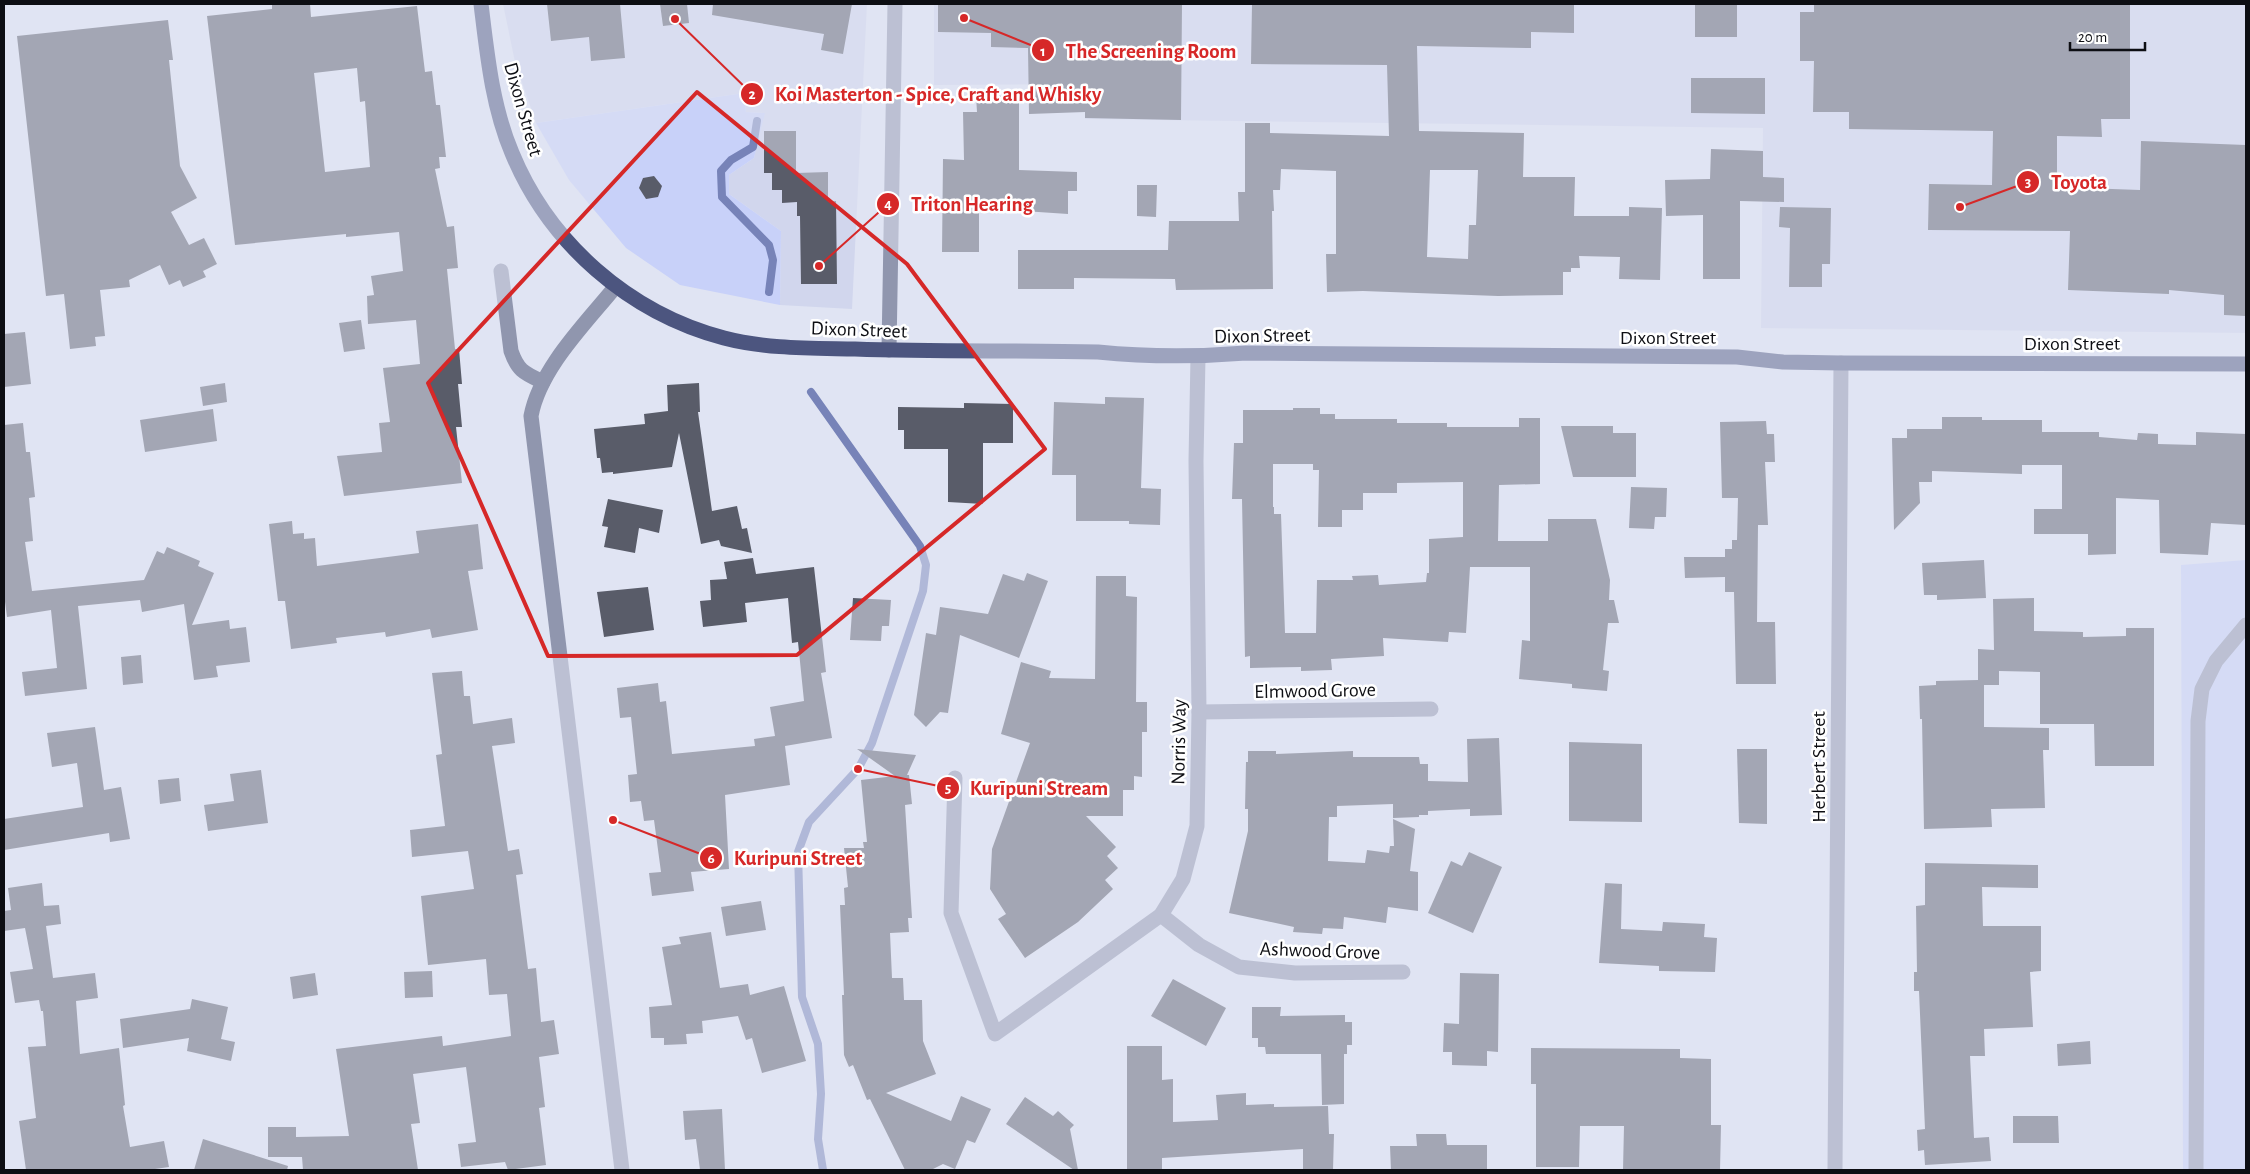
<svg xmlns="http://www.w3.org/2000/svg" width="2250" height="1174" font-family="'Alegreya Sans',sans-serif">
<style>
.built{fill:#d1d6ed}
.green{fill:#c8d1f9}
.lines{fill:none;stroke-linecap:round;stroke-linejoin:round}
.stream{stroke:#7783b8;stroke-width:8}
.building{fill:#595c69;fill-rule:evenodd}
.minor{stroke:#9096ae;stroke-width:15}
.major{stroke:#4c557f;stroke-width:15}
.marked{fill:none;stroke:#d62828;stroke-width:4;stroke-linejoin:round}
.labels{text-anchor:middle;stroke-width:5;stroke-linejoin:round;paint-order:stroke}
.street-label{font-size:20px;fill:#0d0e13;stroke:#fff}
.leader{fill:none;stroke:#d62828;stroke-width:2}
.callout-dot{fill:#d62828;stroke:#fff;stroke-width:2}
.mark-label{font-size:15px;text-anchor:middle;font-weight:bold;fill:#fff}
.callout-label{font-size:21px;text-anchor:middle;font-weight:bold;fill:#d62828;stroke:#fff;stroke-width:5;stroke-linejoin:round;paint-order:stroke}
</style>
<rect width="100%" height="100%" fill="#e0e4f3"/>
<g class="built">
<polygon points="503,4 867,4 852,309 780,305 781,231 729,194 729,175 754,158 764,113 746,112 744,93 536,123 515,62"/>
<polygon points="934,4 2246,4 2246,333 1761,328 1763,128 1085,119 1085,84 934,85"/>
</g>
<g class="green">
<polygon points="744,93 746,112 765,113 754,158 729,175 729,194 781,231 780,305 680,285 626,248 569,180 536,123"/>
<polygon points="2246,560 2246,1170 2183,1170 2181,565"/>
</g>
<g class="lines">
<g class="stream">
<polyline points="757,121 753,147 731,160 721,171 722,197 769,245 773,260 769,292"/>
<polyline points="811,392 920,546 926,565 923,591 872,743 858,769 809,822 798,852 802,997 818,1044 821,1094 818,1139 823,1170"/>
</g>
</g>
<g class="building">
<path d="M 272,4 L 310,4 L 311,17 L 417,6 L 425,72 L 432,71 L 436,105 L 440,105 L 446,157 L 439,157 L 440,168 L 435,169 L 447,227 L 454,226 L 458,268 L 447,269 L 455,349 L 459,349 L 462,384 L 458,384 L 462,427 L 456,427 L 462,483 L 344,496 L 337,456 L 382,452 L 379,423 L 390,422 L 383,368 L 420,364 L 416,320 L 368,324 L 367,296 L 374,295 L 371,276 L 403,271 L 399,232 L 346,237 L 346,234 L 235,245 L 207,16 L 272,9 ZM 357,68 L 360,102 L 365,101 L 370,167 L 325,172 L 314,73 Z"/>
<polygon points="547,4 620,4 625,58 591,61 589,37 551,41"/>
<polygon points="660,4 687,4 689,23 663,26"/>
<polygon points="713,4 852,4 843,54 821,50 824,34 712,15"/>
<polygon points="938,4 1182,4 1181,120 1085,118 1085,112 1029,114 1028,48 991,47 991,33 938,32"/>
<path d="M 1252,4 L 1574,4 L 1574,33 L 1531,32 L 1531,48 L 1417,46 L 1419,131 L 1524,133 L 1523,177 L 1575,177 L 1574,216 L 1629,216 L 1629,207 L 1662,208 L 1660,280 L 1619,279 L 1620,257 L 1579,256 L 1580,268 L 1571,268 L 1571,272 L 1563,272 L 1563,295 L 1498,296 L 1363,291 L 1327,292 L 1326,254 L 1336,254 L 1336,171 L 1281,169 L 1280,190 L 1273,190 L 1274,211 L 1272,211 L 1273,289 L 1176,290 L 1175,279 L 1074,278 L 1074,289 L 1018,289 L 1018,250 L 1168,250 L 1169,221 L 1239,221 L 1238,192 L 1245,192 L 1245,123 L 1270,123 L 1270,133 L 1389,136 L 1387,65 L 1251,64 ZM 1430,170 L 1478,170 L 1476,225 L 1469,225 L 1468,259 L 1427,257 Z"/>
<rect x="1695" y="4" width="42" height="33"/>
<polygon points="1814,4 2130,4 2130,119 2101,119 2102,137 2057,136 2057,187 2140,190 2141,141 2246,145 2246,316 2224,315 2224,295 2169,290 2169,294 2068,290 2070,231 1928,230 1929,184 1992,185 1993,131 1849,129 1849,112 1813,112 1814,61 1800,61 1800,12 1814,12"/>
<polygon points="168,20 173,60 169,60 180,166 197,198 171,212 189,245 204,238 217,264 203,271 206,277 183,287 180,280 169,285 160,265 129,280 130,287 100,290 105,336 95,337 96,346 70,349 64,294 46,296 17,36"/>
<polygon points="1691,78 1765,78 1765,114 1691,113"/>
<polygon points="976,96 1019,96 1019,170 1077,172 1077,191 1068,191 1068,214 979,208 979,252 942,252 943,159 964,160 963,112 977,112"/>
<polygon points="764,131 796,131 796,173 828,172 828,202 836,201 837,284 801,284 800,216 797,216 797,202 782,203 782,190 772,190 772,173 764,173"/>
<polygon points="1711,149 1763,151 1763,177 1784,178 1784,202 1740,201 1740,279 1703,279 1703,215 1666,216 1665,180 1710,179"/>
<polygon points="654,176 662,186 658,197 646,199 639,188 643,178"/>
<polygon points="1137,185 1157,185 1156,217 1137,216"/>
<polygon points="1780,207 1831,208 1830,264 1822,264 1822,287 1789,287 1790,228 1779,227"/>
<polygon points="361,320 365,349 344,352 339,323"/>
<polygon points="25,332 31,384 4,387 4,334"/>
<polygon points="225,383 227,402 203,406 200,387"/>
<polygon points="699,383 700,412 698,412 712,511 737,506 742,529 747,528 752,553 721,546 719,540 701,544 679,433 672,467 613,474 613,472 602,473 600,458 597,458 594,429 645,424 644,414 668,411 667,385"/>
<polygon points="1105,397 1144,398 1141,488 1161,489 1160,525 1129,524 1129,521 1076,521 1076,475 1052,475 1054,402 1105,404"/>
<polygon points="964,403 1013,404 1013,443 983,443 983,504 948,502 948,449 904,449 904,430 898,430 898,407 964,408"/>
<path d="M 1293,408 L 1320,408 L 1320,414 L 1335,414 L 1335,419 L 1397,419 L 1397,423 L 1447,423 L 1447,427 L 1519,427 L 1519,418 L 1540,418 L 1540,484 L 1499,485 L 1498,541 L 1548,541 L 1548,519 L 1596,519 L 1610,580 L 1609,600 L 1614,600 L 1619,623 L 1608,623 L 1603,670 L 1609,671 L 1607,691 L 1572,688 L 1572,684 L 1519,679 L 1522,640 L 1530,641 L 1530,567 L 1470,567 L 1466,633 L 1449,632 L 1448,642 L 1383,638 L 1384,656 L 1331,659 L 1332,670 L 1301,671 L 1301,667 L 1250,668 L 1250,656 L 1245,657 L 1242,499 L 1232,499 L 1234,443 L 1243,443 L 1243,410 L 1293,410 ZM 1273,464 L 1313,464 L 1313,470 L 1319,470 L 1318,527 L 1342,527 L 1342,510 L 1363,510 L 1363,493 L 1397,493 L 1397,483 L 1463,482 L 1463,537 L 1429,539 L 1429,573 L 1427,573 L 1426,582 L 1379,585 L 1378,575 L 1352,576 L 1353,580 L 1317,580 L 1316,633 L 1285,633 L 1281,514 L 1274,514 L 1274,507 L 1273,507 Z"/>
<polygon points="213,409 217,441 145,452 140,420"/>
<polygon points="1942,417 1982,417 1982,420 2042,420 2042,432 2099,432 2099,437 2137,440 2138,433 2158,434 2158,444 2196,445 2196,432 2246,434 2246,525 2211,523 2208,555 2160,553 2159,500 2116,498 2116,554 2088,555 2088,534 2034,534 2034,509 2062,509 2062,465 2022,465 2022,474 1932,471 1932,482 1919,482 1920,503 1894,530 1892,438 1907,438 1907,429 1942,429"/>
<polygon points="1766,421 1767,434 1774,434 1775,462 1765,462 1768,525 1758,525 1757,622 1775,622 1776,684 1736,684 1734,592 1725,592 1725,577 1685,578 1684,557 1725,557 1725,549 1732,549 1732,540 1737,540 1738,498 1722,498 1720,422"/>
<polygon points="23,423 26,452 30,452 35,497 29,498 33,541 25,542 32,591 144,580 157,551 164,554 167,547 200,561 198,566 214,573 192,625 229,620 230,629 246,627 250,662 216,666 218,677 194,680 184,604 142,612 140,600 78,606 87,689 25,696 22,672 57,668 51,610 7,617 4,594 4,425"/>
<polygon points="1561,426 1613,426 1613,433 1636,433 1636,477 1573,477"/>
<polygon points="1631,487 1667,488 1666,517 1655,517 1654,529 1629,528"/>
<polygon points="608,499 663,510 659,533 639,528 635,553 604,547 608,527 602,526"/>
<polygon points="292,521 293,534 304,533 304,539 315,538 317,566 419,553 416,531 478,524 483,569 468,571 478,630 432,638 430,629 386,637 385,632 336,638 337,643 291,649 285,601 278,601 269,524"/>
<polygon points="753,558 756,574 814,567 826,672 821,673 832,738 785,746 790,785 725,795 729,869 691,872 694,891 652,896 649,873 661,872 654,820 644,821 641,801 630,802 628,775 637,774 631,717 620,718 617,688 658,683 660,702 666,701 672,754 755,746 754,739 775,736 770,707 804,701 798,642 792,643 788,598 745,603 747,622 703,627 700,601 711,600 710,580 727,579 724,562"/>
<polygon points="1984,560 1986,598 1937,600 1937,595 1924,595 1922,563"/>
<polygon points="1027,573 1048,581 1019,658 960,635 948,713 940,712 926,727 914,715 926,633 936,635 940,607 988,614 1003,574 1024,581"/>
<polygon points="1096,576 1126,576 1126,596 1137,597 1136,702 1147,702 1147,732 1142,732 1142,777 1134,776 1134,790 1123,790 1123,816 1086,816 1116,847 1107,856 1118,868 1105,880 1113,889 1078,922 1025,958 998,919 1006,914 990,889 992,849 1030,743 1001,734 1021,662 1051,671 1049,678 1095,679"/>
<polygon points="648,587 654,630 604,637 597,592"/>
<polygon points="853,598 891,600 889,626 882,626 881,641 850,640"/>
<polygon points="2034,598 2034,631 2083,632 2083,637 2126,636 2126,628 2154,628 2154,766 2095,766 2094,724 2040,724 2040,672 1999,671 1999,685 1984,685 1984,727 2049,728 2049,750 2043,750 2045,808 1991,809 1992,827 1924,829 1922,719 1920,719 1919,686 1936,685 1936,681 1978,680 1978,649 1994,650 1993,599"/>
<polygon points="141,655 143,683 123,685 121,657"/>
<polygon points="462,671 464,696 470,696 473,724 512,718 515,743 492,746 508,851 519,849 523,874 516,875 528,969 536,968 541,1022 554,1020 559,1054 539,1057 545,1107 539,1108 546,1165 508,1170 505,1162 461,1167 458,1144 476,1142 466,1067 413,1074 420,1123 411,1124 418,1170 303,1170 302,1157 268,1157 268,1127 296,1127 296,1137 349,1136 336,1049 442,1036 443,1046 511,1036 507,994 489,995 486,959 428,965 421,896 474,889 468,851 412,857 410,830 445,826 436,755 442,754 432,673"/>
<polygon points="95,727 104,790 121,787 130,839 110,842 109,833 4,850 4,819 83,807 77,763 52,767 47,733"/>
<polygon points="1499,738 1502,815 1470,816 1470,809 1428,811 1428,815 1419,815 1419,817 1393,818 1393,804 1337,806 1337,817 1329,817 1328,861 1365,863 1367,850 1389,853 1390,846 1394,846 1393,819 1415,829 1410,871 1418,872 1418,911 1388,907 1386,923 1344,917 1343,929 1323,928 1322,934 1293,932 1294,927 1229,913 1248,831 1248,809 1245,809 1246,762 1248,762 1248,751 1276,751 1276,754 1353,751 1353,757 1419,757 1420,764 1428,764 1428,781 1468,782 1467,739"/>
<polygon points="1569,742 1642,744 1642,822 1569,821"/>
<polygon points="857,749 916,755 907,775 909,775 912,804 905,805 912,918 908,918 909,932 890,933 892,978 903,978 904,1000 922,1000 923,1041 936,1074 886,1093 951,1121 961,1096 991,1109 975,1143 967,1140 955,1169 943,1164 931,1170 905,1170 870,1099 867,1100 853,1065 849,1067 844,1055 842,995 844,995 840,905 845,905 844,888 848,887 844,848 864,848 863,842 867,842 861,780 895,776"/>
<polygon points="1737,749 1767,749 1767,824 1739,823"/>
<polygon points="261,770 268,823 208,831 204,805 234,801 230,774"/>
<polygon points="179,778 181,801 160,804 158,780"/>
<polygon points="1469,852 1502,867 1473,933 1428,913 1451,861 1462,866"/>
<polygon points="1925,863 2038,865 2038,888 1982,887 1983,926 2041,926 2041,971 2030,972 2033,1027 1984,1029 1985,1056 1970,1056 1974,1138 1989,1137 1991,1161 1925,1165 1924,1150 1918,1151 1917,1130 1925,1129 1919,991 1914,991 1914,972 1917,972 1916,906 1925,905"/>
<polygon points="42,883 44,906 59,905 61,924 46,926 53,978 95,973 98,998 76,1001 80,1054 119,1048 125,1105 123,1106 130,1147 164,1141 169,1167 148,1170 26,1170 19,1121 36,1118 28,1047 46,1046 43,1011 41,1011 39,1000 15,1003 10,972 33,969 25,928 4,931 4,911 11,910 8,888"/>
<polygon points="1605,883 1622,884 1621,929 1662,931 1663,922 1705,924 1704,937 1717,938 1715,972 1659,971 1659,966 1599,963"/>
<polygon points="761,901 766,930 726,936 721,907"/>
<polygon points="711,932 720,988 748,984 750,995 784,986 806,1061 762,1073 752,1038 746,1040 738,1016 702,1021 703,1033 686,1034 687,1044 664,1045 664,1038 651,1038 649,1007 672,1005 662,947 681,944 679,937"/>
<polygon points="432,971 433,997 405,998 404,972"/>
<polygon points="315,973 318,995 293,999 290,977"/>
<polygon points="1460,973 1499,974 1498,1052 1487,1051 1487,1066 1452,1065 1452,1052 1443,1052 1444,1023 1459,1024"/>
<polygon points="1173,979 1226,1008 1206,1046 1151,1016"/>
<polygon points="192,999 228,1007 221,1039 235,1042 231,1061 187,1051 189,1038 123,1048 120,1019 190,1009"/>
<polygon points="1252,1007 1281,1007 1280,1016 1345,1015 1345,1022 1352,1022 1352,1045 1347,1045 1347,1054 1344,1054 1344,1104 1322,1105 1321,1054 1266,1054 1265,1047 1258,1047 1258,1038 1252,1038"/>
<polygon points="2090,1041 2091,1064 2058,1066 2057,1044"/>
<polygon points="1127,1046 1162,1046 1162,1080 1173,1079 1173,1122 1218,1120 1216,1095 1246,1093 1246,1105 1274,1104 1274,1107 1328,1106 1329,1134 1334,1134 1333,1170 1303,1170 1303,1149 1162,1158 1162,1170 1127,1170"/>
<polygon points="1531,1048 1680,1049 1680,1058 1711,1059 1711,1125 1721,1125 1720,1170 1623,1170 1624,1126 1580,1126 1579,1167 1536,1167 1536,1084 1531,1084"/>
<polygon points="1025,1097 1053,1116 1058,1111 1074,1125 1070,1129 1078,1170 1074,1170 1006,1124"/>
<polygon points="722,1109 725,1170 700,1170 696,1139 685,1140 683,1111"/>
<polygon points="2013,1116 2058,1116 2059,1143 2013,1143"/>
<polygon points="1416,1134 1446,1134 1447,1145 1487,1145 1487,1170 1391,1170 1390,1146 1417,1146"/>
<polygon points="203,1139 288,1166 287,1170 194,1170"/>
</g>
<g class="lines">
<g class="minor">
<path d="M 501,271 L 511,351 C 518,371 524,373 543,382"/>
<path d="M 616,286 C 586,323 540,368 531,416 L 622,1170"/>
<polyline points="889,350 895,4"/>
<polyline points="1199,712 1431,709"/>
<polyline points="955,778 951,913 995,1034 1161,915 1183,879 1197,826 1199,712 1196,461 1198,357"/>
<polyline points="1161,915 1199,945 1239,967 1295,973 1403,972"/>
<polyline points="1835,1170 1841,363"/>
<polyline points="2196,1170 2198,721 2202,689 2216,661 2246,625"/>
</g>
<path class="major" d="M 481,4 C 487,53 492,106 512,153 C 549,243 629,313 724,338 C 766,349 812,348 855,349 C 936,352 1017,350 1098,352 C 1148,357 1196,357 1246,353 L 1737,357 L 1783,362 L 1841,363 L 2246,364"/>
</g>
<path d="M0 0H2250V1174H0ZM 697,92 L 907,264 L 1045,449 L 797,655 L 548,656 L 428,383 Z" fill="#e0e4f3" fill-opacity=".55" fill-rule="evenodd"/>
<path class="marked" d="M 697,92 L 907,264 L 1045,449 L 797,655 L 548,656 L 428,383 Z"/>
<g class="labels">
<g class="street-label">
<text transform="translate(524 109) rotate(74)" y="7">Dixon Street</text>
<text transform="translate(859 329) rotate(2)" y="7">Dixon Street</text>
<text transform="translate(1262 335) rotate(-1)" y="7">Dixon Street</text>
<text x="1668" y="344">Dixon Street</text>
<text x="2072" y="350">Dixon Street</text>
<text transform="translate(1315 690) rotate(-1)" y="7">Elmwood Grove</text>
<text transform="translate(1178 742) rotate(-89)" y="7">Norris Way</text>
<text transform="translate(1818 767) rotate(-90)" y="7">Herbert Street</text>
<text transform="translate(1320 950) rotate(2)" y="7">Ashwood Grove</text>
</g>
</g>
<path class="leader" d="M964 18L1043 50M675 19L752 94M1960 207L2028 182M819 266L888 204M858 769L948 788M613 820L711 858"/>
<g class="callout-dot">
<circle cx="964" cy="18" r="5"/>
<circle cx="675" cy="19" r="5"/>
<circle cx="1960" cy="207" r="5"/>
<circle cx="819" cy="266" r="5"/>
<circle cx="858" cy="769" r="5"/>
<circle cx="613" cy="820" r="5"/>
<circle cx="1043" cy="50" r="12"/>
<circle cx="752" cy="94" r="12"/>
<circle cx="2028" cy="182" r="12"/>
<circle cx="888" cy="204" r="12"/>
<circle cx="948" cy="788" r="12"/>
<circle cx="711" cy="858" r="12"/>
</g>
<g class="mark-label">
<text x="1043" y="56">1</text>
<text x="752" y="99">2</text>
<text x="2028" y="187">3</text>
<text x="888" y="209">4</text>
<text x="948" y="793">5</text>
<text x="711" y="863">6</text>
</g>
<g class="callout-label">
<text x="1151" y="58">The Screening Room</text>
<text x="938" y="101">Koi Masterton - Spice, Craft and Whisky</text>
<text x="2079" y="189">Toyota</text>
<text x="972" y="211">Triton Hearing</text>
<text x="1039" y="795">Kurīpuni Stream</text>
<text x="798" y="865">Kuripuni Street</text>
</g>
<rect width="2250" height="1174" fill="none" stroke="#0d0e13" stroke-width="10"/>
<path d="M2070 42v8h75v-8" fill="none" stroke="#0d0e13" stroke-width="2.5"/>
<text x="2078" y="42" font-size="15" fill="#0d0e13" stroke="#ffffff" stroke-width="4" paint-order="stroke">20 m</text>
</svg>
